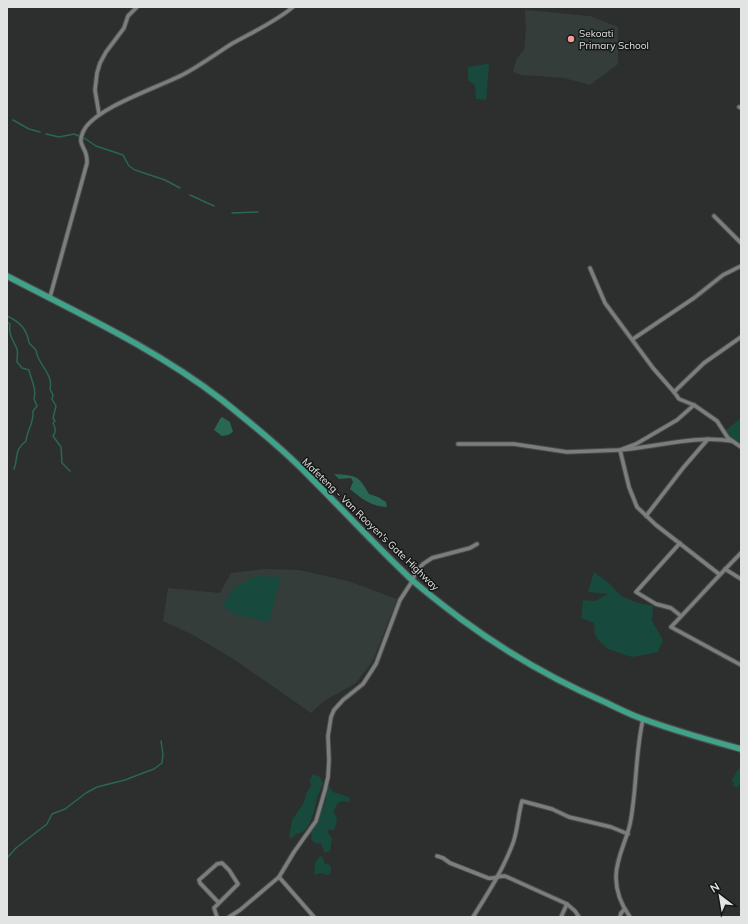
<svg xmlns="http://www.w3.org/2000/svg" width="748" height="924" font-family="Mulish,sans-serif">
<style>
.built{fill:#343d3a}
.green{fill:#174a3c}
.water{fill:#296754}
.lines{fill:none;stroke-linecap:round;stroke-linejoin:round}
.stream{stroke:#296754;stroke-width:1.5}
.minor-casing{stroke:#4a4c4b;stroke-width:5.5}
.primary-casing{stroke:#4a4c4b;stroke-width:8}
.minor{stroke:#7b7e7c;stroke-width:3.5}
.primary{stroke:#41a28a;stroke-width:5.5}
.poi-dot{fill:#f59b9a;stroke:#161716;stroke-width:1.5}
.labels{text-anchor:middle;stroke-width:3;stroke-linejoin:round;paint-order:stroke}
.poi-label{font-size:10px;fill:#e2e4e3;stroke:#161716;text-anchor:start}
.street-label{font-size:10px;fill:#e2e4e3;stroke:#161716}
</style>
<rect width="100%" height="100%" fill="#2c2f2e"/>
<g class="built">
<polygon points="525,10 590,16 618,27 618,64 590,85 564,78 522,75 513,72 517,58 524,50 526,29"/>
<polygon points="265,569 299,570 348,581 397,599 374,658 369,666 356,683 324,701 311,713 235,660 193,635 163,621 168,588 220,593 231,573"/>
</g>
<g class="green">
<polygon points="486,64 489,64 486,100 476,99 475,85 468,80 468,67"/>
<polygon points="741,418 741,445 732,439 725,431"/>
<polygon points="594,572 610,584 621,596 638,603 653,606 652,621 663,640 658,652 632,657 608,649 600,642 595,635 594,623 581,618 583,600 595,601 608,594 588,592"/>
<polygon points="256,576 281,577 269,622 234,614 223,606 234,588"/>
<polygon points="741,766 741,782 737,788 733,785 734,782 731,782 735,774"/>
<path d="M 313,774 L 320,777 L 323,783 C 321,789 318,793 317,798 C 314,810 311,833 296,834 L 293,838 L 291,838 L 289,837 L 292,820 L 303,804 L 307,792 L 311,786 L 310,780 Z"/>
<path d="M 326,787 L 330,787 L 333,792 L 349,797 L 350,800 L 348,802 L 342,801 L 338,803 L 333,812 L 336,816 L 337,821 L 334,830 L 328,830 L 328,833 L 332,838 L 330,851 L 325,853 L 321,844 L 315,843 L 311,839 C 312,836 311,833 312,830 C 318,815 329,804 326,787 Z"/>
<path d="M 321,856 L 323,858 L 325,864 L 328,864 L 331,867 L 331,872 L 328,875 L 320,873 L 315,875 C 313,869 315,859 321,856 Z"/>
</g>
<g class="water">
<polygon points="222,417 230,422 233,432 228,435 222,436 214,430 220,419"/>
<path d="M 334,474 C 356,476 358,474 369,494 L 378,497 L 386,502 L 387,507 C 373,507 360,498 350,489 L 353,482 L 351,478 L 339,479 Z"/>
</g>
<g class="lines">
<g class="stream">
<polyline points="13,120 29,129 40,132"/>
<polyline points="46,134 59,137 74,134 84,138 96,146 123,155 129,166 135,170 165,180 180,188"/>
<polyline points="190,195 214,206"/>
<polyline points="232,213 258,212"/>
<path d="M 7,316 C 20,322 27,329 29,343 L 36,350 C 37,364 54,374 50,389 L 53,395 L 52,399 L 56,406 L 53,418 L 55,421 L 53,423 C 56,429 56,431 53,436 L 61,447 L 62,463 L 70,471"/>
<path d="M 7,322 L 10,324 C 8,334 13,340 17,349 C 18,352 17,358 17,362 L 22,368 L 29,370 C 31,380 37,389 34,399 L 37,406 L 33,411 C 34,423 27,430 26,441 C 13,452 19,456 14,469"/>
<polyline points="7,858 16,848 47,824 52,814 65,809 86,793 97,787 125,780 143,773 154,769 162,763 163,754 161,741"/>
</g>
<g class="minor-casing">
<g id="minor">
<polyline points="739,107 741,108"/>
<polyline points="99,114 95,90 97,73 100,63 106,52 124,28 128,16 137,7"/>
<polyline points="714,216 741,243"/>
<polyline points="590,268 605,303 653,368 674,392 679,399 694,405 717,421 728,438 741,447"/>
<path d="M 50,297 L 87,163 C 87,161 87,157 86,154 C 83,145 78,143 83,132 C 93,108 160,87 184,74 C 201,65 217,53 233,43 C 253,32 275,22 293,7"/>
<polyline points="633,339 694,298 723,275 741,266"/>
<polyline points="674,392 704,363 741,337"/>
<polyline points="458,444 514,444 567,452 620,450 636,444 677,420 694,405"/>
<polyline points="646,516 683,468 708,439"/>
<polyline points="680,543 636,592 656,604 671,608 681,616"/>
<path d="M 741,553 C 717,577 695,602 671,627 L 741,665"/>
<polyline points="725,569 741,579"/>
<path d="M 719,574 L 656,525 L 637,507 L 629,487 L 620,450 C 657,447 694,435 732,441"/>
<path d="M 437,856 L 443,858 L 450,863 L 488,878 C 494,879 498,876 505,876 L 567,904 L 575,911 L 579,917"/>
<polyline points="279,877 294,852 316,821 325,790 328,777 329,760 328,736 331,717 334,710 343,700 363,684 376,664 400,600 413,580 415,573 423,564 432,558 470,548 477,544"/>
<polyline points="217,917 214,908 238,884 229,870 222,863 217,864 199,880 200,883 219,903"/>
<polyline points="229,917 240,910 279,877 314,917"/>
<path d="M 473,917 C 488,893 503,870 513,843 C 518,829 518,815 522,801 L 552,809 L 569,817 L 611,827 L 628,834"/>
<polyline points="561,917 567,904"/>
<polyline points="620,917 621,913 625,909"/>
<path d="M 630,917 C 622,906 616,891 616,877 C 616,858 626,842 630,824 C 637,789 635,754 643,719"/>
</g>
</g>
<g class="primary-casing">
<path id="primary" d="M 7,276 C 80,314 156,349 222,400 C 253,425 284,450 312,479 C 346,513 378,548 412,580 C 428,594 444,606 461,619 C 507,653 554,680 607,703 C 619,709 631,715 643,719 C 675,731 708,740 741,749"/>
</g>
<use href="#minor" class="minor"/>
<use href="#primary" class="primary"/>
</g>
<circle class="poi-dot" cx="571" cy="39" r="4"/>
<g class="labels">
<g class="poi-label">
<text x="579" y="37">Sekoati<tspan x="579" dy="12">Primary School</tspan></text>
</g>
<g class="street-label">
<text transform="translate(371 524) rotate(44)" y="4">Mafeteng - Van Rooyen's Gate Highway</text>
</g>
</g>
<rect width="748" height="924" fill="none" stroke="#e2e4e3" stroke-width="16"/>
<g transform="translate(720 896) rotate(329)" stroke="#161716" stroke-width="3" paint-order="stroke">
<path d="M0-3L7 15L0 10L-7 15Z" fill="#e2e4e3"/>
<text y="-6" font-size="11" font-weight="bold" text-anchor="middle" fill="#e2e4e3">N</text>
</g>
</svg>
